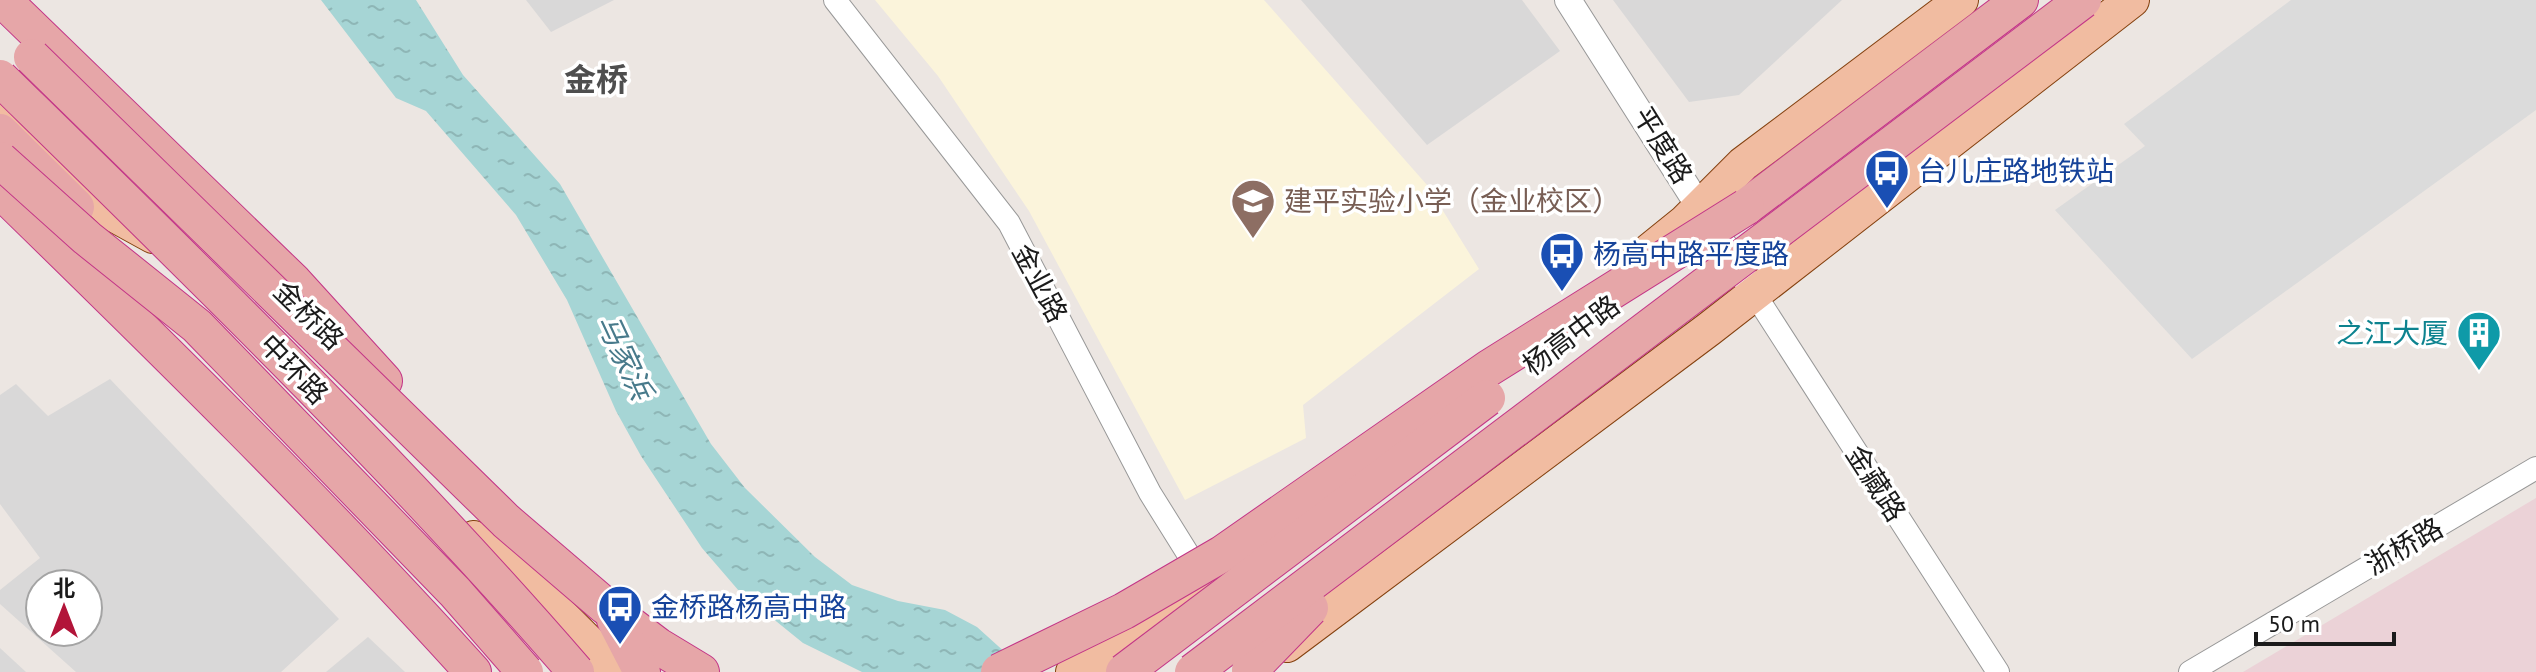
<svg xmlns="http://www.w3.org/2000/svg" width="2536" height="672" font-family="'PT Sans','Noto Sans SC',sans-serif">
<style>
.residential{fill:#d9d8d8;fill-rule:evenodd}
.commercial{fill:#ebd2d7}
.education{fill:#fbf4db}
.parking{fill:#dbdbdb}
.water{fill:url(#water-ripples)}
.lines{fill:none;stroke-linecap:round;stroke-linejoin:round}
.minor-casing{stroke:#989898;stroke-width:24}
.tertiary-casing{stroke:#989898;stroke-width:28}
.primary-casing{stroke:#84410f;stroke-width:36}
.trunk-casing{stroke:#c33587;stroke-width:38}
.minor{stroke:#fff;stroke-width:22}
.tertiary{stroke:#fff;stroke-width:26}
.primary{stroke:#f1bca1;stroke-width:34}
.trunk{stroke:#e6a6a8;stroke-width:36}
.trunk-bridge-casing{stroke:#c33587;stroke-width:38;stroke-linecap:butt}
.trunk-bridge{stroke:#e6a6a8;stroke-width:36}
.labels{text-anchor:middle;stroke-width:7;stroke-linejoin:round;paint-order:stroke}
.street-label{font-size:28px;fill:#1b1b1b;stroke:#fff}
.transit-label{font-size:28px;fill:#164399;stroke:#fff;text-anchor:start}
.education-label{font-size:28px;fill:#785e54;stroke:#fff;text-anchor:start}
.culture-label{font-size:28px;fill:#0d838f;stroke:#fff;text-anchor:end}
.water-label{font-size:30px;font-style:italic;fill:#487a8b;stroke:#fff}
.quarter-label{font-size:32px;font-weight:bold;fill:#4e4e4e;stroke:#fff}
</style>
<defs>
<pattern id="water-ripples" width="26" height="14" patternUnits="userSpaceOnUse" patternTransform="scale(2)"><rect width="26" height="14" fill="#a6d5d5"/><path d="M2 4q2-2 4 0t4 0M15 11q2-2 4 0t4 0" fill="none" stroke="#8eb6b6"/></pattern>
</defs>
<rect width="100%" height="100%" fill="#ece6e2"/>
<g class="residential">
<polygon points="526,0 614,0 551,32"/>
<polygon points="1301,0 1522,0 1560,51 1427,145"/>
<polygon points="1613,0 1842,0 1739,95 1689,102"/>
<path d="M 110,379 L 339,619 L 281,672 L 76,672 L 0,604 L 0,590 L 40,558 L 0,504 L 0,395 L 16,384 L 48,416 ZM 40,584 L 88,584 L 88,632 L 40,632 Z"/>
<polygon points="368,637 405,672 326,672"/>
<polygon points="0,648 26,672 0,672"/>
</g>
<polygon class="commercial" points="2536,498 2536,672 2243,672"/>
<polygon class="education" points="875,0 1264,0 1427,185 1479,269 1303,405 1306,438 1185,500 1029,211 938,76"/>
<polygon class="parking" points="2291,0 2536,0 2536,110 2192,359 2055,210 2145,146 2124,124"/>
<polygon class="water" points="321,0 416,0 463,75 560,184 711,444 745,488 815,557 852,585 898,601 945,610 977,627 1027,672 862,672 803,643 739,591 702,548 641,456 616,411 567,300 516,215 426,111 396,98"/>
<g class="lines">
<g class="minor-casing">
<g id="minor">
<polyline points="835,0 1009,223 1150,493 1203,578"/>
<polyline points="1754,293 1998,672"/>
<polyline points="2190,672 2536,468"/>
</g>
</g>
<g class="tertiary-casing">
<polyline id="tertiary" points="1568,0 1744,277"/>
</g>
<g class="primary-casing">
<g id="primary">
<polyline points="10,112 113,214 153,236"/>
<polyline points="1638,260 1685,222 1743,164 1961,0"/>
<polyline points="474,538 554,608 618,672"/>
<polyline points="1287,645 1709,329 2132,0"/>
<polyline points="1073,672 1206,592"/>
</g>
</g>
<g class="trunk-casing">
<g id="trunk">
<polyline points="3,0 294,282 384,381"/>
<polyline points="0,132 76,207"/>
<path d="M 0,190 C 161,347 322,505 473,672"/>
<polyline points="1746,207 2020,0"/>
<polyline points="604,605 658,646 701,672"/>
<polyline points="615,620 642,672"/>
</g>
</g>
<use href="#minor" class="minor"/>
<use href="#tertiary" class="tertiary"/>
<use href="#primary" class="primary"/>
<use href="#trunk" class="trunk"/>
<g class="trunk-bridge-casing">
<g id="trunk-bridge">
<polyline points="32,57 506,521 604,605"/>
<path d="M 0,78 C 197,271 395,463 576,672"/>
<polyline points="0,160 87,238 197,326 455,592 525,672"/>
<polyline points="1250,670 1310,608"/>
<polyline points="999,672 1124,611 1222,554 1489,368 1746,207"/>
<polyline points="1124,672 1487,398"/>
<polyline points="1193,672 2083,0"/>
</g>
</g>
<use href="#trunk-bridge" class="trunk-bridge"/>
</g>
<defs>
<g id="bus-pin" transform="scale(2.3)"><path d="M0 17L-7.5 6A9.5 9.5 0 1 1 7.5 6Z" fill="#1a4fb4" stroke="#fff"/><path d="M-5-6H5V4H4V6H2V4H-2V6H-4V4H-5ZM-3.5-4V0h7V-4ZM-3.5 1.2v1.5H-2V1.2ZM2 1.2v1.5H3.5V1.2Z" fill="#fff"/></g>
<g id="school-pin" transform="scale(2.3)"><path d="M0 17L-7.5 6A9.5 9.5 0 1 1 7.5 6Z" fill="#8d6e63" stroke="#fff"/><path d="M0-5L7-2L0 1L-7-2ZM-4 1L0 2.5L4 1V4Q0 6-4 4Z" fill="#fff"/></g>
<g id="building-pin" transform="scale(2.3)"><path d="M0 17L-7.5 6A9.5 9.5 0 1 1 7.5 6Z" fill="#0f9aa8" stroke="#fff"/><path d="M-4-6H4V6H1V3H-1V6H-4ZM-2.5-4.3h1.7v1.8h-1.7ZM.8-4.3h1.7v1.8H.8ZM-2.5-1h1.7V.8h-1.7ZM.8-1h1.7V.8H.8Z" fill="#fff"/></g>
</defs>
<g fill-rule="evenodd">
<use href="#bus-pin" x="1887" y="171"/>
<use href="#school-pin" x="1253" y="201"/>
<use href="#bus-pin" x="1562" y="254"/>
<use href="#building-pin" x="2479" y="333"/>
<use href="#bus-pin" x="620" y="607"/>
</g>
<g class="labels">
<g class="street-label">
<text transform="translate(1663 145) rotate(58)" y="10">平度路</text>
<text transform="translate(1040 283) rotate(62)" y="10">金业路</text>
<text transform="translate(309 315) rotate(44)" y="10">金桥路</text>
<text transform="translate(1571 335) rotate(-37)" y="10">杨高中路</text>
<text transform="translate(294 369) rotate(46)" y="10">中环路</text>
<text transform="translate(1876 483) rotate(57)" y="10">金藏路</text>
<text transform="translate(2404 546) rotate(-30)" y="10">浙桥路</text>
</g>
<g class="transit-label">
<text x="1918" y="181">台儿庄路地铁站</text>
<text x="1593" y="264">杨高中路平度路</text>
<text x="651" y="617">金桥路杨高中路</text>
</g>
<g class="education-label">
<text x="1284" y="211">建平实验小学（金业校区）</text>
</g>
<g class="culture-label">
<text x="2448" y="343">之江大厦</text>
</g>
<g class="water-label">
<text transform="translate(624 357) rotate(65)" y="10">马家浜</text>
</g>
<g class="quarter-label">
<text x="596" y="91">金桥</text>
</g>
</g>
<g transform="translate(64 608)"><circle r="38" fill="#ffffff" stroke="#a4a4a4" stroke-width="2"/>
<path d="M0-6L14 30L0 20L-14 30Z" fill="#b21439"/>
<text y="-12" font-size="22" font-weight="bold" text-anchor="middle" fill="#1b1b1b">北</text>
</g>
<path d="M2256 632v12h138v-12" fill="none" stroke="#1b1b1b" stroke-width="4"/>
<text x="2268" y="632" font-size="24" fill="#1b1b1b" stroke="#ffffff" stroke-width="6" paint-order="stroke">50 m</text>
</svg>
